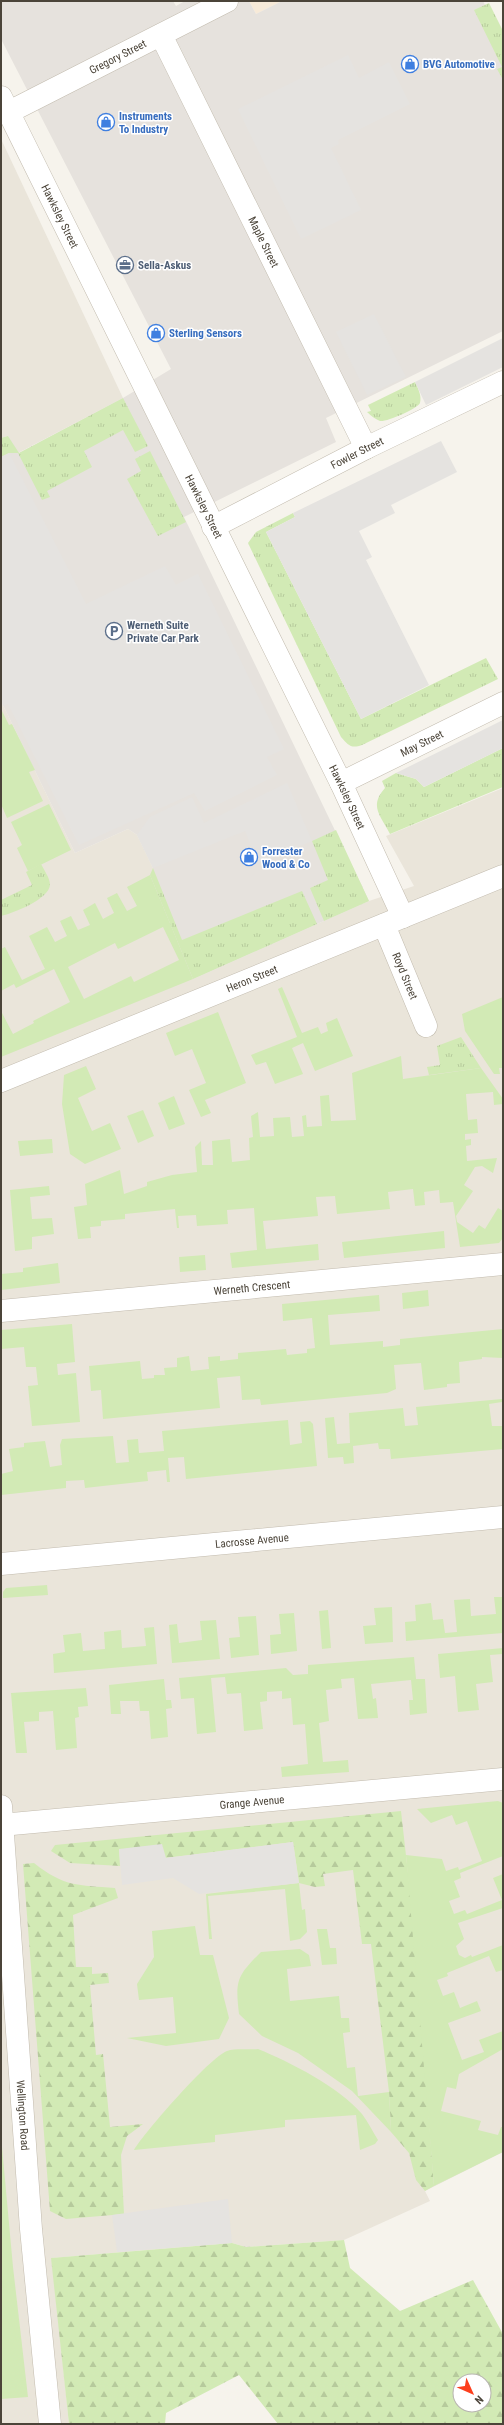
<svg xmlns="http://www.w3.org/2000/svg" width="504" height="2425" font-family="'Roboto Condensed',sans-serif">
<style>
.residential{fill:#eae5da}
.commercial{fill:#f7ead8}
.industrial{fill:#e6e2dd}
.grass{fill:url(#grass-tufts)}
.forest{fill:url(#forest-firs);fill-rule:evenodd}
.green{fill:#d2eab5;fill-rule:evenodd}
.parking{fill:#e5e3e0}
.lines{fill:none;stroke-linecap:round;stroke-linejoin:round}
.minor-casing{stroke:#c2bbae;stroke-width:23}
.tertiary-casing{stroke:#c2bbae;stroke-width:23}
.minor{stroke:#fff;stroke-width:22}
.tertiary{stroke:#fff;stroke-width:22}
.labels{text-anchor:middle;stroke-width:3;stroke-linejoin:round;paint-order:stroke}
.street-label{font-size:11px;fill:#4b4439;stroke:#fff}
.shop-label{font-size:11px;font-weight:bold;fill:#366cbe;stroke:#fff;text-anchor:start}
.service-label{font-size:11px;font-weight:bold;fill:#4e5e75;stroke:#fff;text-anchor:start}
</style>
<defs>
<pattern id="grass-tufts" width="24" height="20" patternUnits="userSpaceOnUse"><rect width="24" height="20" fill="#d2eab5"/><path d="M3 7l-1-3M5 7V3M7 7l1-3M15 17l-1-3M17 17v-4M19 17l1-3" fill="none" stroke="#b6ca9c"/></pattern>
<pattern id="forest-firs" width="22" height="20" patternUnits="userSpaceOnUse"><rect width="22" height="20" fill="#d2eab5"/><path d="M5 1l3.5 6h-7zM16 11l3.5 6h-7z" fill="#b6ca9c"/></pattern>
</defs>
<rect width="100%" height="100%" fill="#f6f3ec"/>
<g class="residential">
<polygon points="1,139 123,398 18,453 8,436 1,438"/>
<polygon points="1,701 75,853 128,829 137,835 153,868 193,979 369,901 414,886 386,836 503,788 503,2152 425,2191 430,2201 344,2240 246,2247 232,2243 52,2258 69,2424 1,2424"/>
</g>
<polygon class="commercial" points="249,1 282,1 256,14"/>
<polygon class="industrial" points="1,1 173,1 176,6 185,1 249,1 256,14 282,1 483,1 503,40 503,331 326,418 336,442 184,517 369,901 193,979 150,875 153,868 137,835 128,829 75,853 1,701 1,438 8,436 19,453 123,398 171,369 1,39"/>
<g class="grass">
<polygon points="489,3 503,31 503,80 497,69 502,67 474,10"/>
<path d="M 415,382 C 418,388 422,396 420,403 C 417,409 387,422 380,421 C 375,419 371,416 367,412 L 371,411 L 368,405 Z"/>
<polygon points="123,398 148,446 135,452 123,430 84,451 92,467 47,491 50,497 42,500 18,453 9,453 1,457 1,438 8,436 19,453"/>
<polygon points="150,451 186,522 158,536 127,479 141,471 135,459"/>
<path d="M 293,513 L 295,517 L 266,532 L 361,719 L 486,658 L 498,679 L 362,745 C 351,749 348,745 341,737 L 248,543 L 256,532 Z"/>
<path d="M 503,748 L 503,787 L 390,834 C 380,815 369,806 385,788 L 382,781 L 396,773 L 416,779 L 424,787 Z"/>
<polygon points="336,830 369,901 324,921 310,888 328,880 312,841"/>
<path d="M 41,864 C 44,870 50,878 50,885 C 49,899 14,913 1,916 L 1,900 L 32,885 L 26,872 Z"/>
<polygon points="153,868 182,940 302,891 317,924 193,979 150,875"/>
<polygon points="461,1037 481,1068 429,1075 427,1067 440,1065 437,1046"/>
</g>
<g class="forest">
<polygon points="401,1811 415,1936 434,2186 425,2191 416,2180 409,2153 391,2132 389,2092 371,1944 362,1944 353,1870 323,1874 325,1886 315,1887 299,1883 293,1842 165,1858 119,1849 120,1866 70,1863 51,1851 55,1845"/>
<path d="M 34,1863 C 64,1887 78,1885 115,1888 L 118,1898 L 73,1915 L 76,1967 L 92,1967 L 92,1974 L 108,1973 L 109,1983 L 90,1985 L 96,2055 L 103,2054 L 110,2127 L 143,2124 L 127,2136 L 121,2155 L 124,2214 L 66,2219 L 50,2211 L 23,1864 Z"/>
<path d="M 344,2240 L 350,2268 L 400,2311 L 473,2280 L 503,2334 L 503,2424 L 278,2424 L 239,2375 L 166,2413 L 165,2424 L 69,2424 L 51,2258 L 232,2243 L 246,2247 ZM 460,2381 L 484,2381 L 484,2405 L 460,2405 Z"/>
</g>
<g class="green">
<polygon points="1,709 9,725 12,724 35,770 29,772 43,801 7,818 1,804"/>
<polygon points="49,804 71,850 28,871 17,848 22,845 11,822"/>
<path d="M 150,875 L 193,979 L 1,1057 L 1,1011 L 13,1034 L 34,1023 L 33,1021 L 70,1002 L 54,969 L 16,988 L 14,984 L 1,991 L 1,949 L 5,947 L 22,980 L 45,969 L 29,936 L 47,927 L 55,942 L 67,936 L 60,921 L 71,916 L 78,930 L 90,925 L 83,910 L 95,903 L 103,919 L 114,913 L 107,898 L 117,893 L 127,911 L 137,906 L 127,887 ZM 163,927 L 179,960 L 134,982 L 131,976 L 84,999 L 68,967 L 115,943 L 118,949 Z"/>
<polygon points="282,987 302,1033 318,1027 321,1034 328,1031 326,1023 337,1018 353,1056 315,1071 303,1043 292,1048 303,1074 275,1084 266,1062 256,1065 251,1055 297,1037 278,989"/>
<polygon points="503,997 503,1068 499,1068 500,1074 494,1074 465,1031 462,1014"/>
<polygon points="218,1012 246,1083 205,1100 211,1113 201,1117 189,1090 206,1083 192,1049 175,1056 166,1033"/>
<polygon points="401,1056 403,1079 481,1068 503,1099 503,1104 494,1105 493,1092 466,1094 468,1120 477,1119 478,1133 465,1134 465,1140 471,1139 471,1145 466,1146 467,1161 497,1158 493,1173 482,1166 475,1167 464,1185 473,1191 456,1216 457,1222 473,1233 479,1225 485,1229 498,1208 503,1211 503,1238 499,1243 460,1247 453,1202 440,1203 439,1190 424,1192 425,1205 415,1206 413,1189 388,1192 390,1209 337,1214 335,1196 316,1197 318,1216 263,1221 266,1249 318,1244 319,1260 232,1268 230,1253 257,1250 254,1208 227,1210 228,1224 197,1226 196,1215 178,1216 179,1228 177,1228 175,1209 125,1214 125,1219 101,1221 101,1226 90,1227 91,1238 78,1239 74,1207 87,1205 85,1184 120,1170 124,1194 147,1186 147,1182 172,1175 197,1172 195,1147 201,1141 202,1165 213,1165 212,1141 230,1139 232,1162 250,1160 249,1138 253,1137 251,1116 258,1112 260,1137 274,1136 273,1118 290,1117 292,1137 304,1136 302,1116 306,1115 307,1127 322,1126 320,1096 329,1095 331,1121 356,1120 352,1073"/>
<polygon points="86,1066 96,1089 78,1098 92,1131 110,1123 121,1149 85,1164 70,1154 62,1104 64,1075"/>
<polygon points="174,1096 185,1124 169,1130 158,1103"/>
<polygon points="143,1110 154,1136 138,1143 127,1116"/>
<polygon points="52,1139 53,1153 20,1156 18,1141"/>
<polygon points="49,1186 50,1195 30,1197 32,1219 52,1218 54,1234 32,1237 32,1249 15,1251 10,1190"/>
<polygon points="444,1231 445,1248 344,1258 342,1242"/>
<polygon points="205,1255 206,1270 180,1272 179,1257"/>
<polygon points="58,1263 60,1283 1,1290 1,1274 23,1272 23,1268"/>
<polygon points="428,1290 429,1306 403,1309 402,1293"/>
<polygon points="379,1295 380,1311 328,1315 330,1345 383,1341 383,1347 400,1345 400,1339 503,1329 503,1358 482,1357 482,1359 459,1362 460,1383 447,1384 447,1387 424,1390 421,1363 394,1365 396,1389 387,1393 261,1405 260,1399 242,1400 240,1376 217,1378 220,1408 103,1419 101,1390 91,1391 89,1366 140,1361 142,1379 154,1378 154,1375 165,1375 164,1368 177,1367 177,1358 189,1356 191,1371 209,1369 208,1357 220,1356 220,1361 238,1359 238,1353 286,1349 287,1355 307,1353 307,1349 315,1348 312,1318 283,1321 282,1304"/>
<polygon points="72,1324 75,1362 57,1364 58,1375 76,1373 80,1422 32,1426 28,1386 38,1385 36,1367 26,1367 24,1347 1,1349 1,1330"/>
<polygon points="502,1399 502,1402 489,1404 492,1426 503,1426 503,1449 391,1459 390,1449 379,1449 378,1443 353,1446 354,1463 344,1464 343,1457 328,1458 325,1418 334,1417 337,1444 350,1443 349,1413 403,1408 405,1426 418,1425 416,1407"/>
<polygon points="288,1420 290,1445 302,1443 300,1422 310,1421 313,1424 317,1466 186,1479 184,1457 168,1458 170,1482 167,1482 166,1470 147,1472 148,1481 85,1488 84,1480 66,1481 66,1488 1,1495 1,1474 13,1471 9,1449 24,1447 24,1443 45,1441 50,1467 62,1465 60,1445 62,1439 113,1436 116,1463 129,1462 127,1440 138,1439 139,1453 164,1451 162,1431"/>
<polygon points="47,1585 48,1595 3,1598 3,1592 6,1588"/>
<polygon points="494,1597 503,1597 503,1633 406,1641 405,1622 416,1621 415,1605 431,1603 433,1620 443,1619 445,1633 457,1632 454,1600 470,1599 471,1616 496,1614"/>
<polygon points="392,1607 393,1642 365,1644 363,1626 376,1625 374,1608"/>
<polygon points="328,1610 331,1648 322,1649 319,1611"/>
<polygon points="294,1613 297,1651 271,1654 270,1635 281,1634 279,1614"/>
<polygon points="256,1616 259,1655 231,1658 229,1638 240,1637 238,1617"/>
<polygon points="216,1620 220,1659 172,1663 169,1625 177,1624 179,1643 202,1640 200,1621"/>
<polygon points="154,1627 157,1664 54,1673 53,1654 65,1652 63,1635 81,1633 83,1651 105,1649 104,1632 121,1630 122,1648 146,1646 144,1628"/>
<polygon points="503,1648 503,1654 490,1655 493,1682 476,1684 479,1710 458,1712 455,1676 440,1678 438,1654"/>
<polygon points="414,1657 416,1679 425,1679 427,1713 410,1715 409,1700 413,1700 411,1680 371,1684 373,1699 376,1698 378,1718 358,1719 354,1678 341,1679 342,1688 326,1690 329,1721 319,1723 323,1762 348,1760 349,1772 282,1777 281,1767 308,1764 305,1724 293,1725 291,1698 282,1699 282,1691 267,1692 267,1701 260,1702 263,1729 244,1731 241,1693 227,1694 225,1677 211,1678 216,1732 197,1734 194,1698 181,1699 179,1678 286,1668 293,1675 308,1674 308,1665"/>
<polygon points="164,1679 166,1700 171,1700 172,1708 166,1709 168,1737 151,1739 149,1711 140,1711 139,1701 120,1701 121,1714 111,1714 109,1685"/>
<polygon points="86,1688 88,1706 78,1707 79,1717 75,1718 77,1748 56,1750 53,1711 39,1712 39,1721 24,1722 27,1753 16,1753 11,1693"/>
<polygon points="498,1801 503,1803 503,1856 460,1873 461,1878 454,1881 460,1897 449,1901 454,1914 465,1910 467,1914 502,1900 493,1878 503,1874 503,1908 458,1923 464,1939 456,1946 459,1955 465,1958 471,1955 472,1957 503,1945 503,1970 496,1972 489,1956 447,1973 448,1976 437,1980 443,1996 454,1992 460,2008 477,2001 481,2011 448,2023 462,2060 484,2052 479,2040 503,2031 503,2049 459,2074 456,2089 447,2087 441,2111 481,2121 478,2130 498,2135 501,2127 503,2127 503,2152 434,2186 406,1855 442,1859 446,1871 458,1867 459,1870 482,1861 467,1821 456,1825 452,1815 431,1823 417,1809"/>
<polygon points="299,1883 302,1910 305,1909 307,1932 300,1939 290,1941 285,1889 208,1896 212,1939 209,1939 206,1894"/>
<polygon points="195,1926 200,1955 213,1955 229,2018 219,2039 166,2046 127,2038 176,2033 173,1997 139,2000 137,1984 154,1957 152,1931"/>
<polygon points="317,1929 327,1929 330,1948 336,1948 337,1964 322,1965"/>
<path d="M 300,1949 L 309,1955 L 311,1966 L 287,1969 L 290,2001 L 339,1996 L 341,2018 L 349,2018 L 350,2032 L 343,2033 L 347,2068 L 355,2067 L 358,2096 L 389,2092 L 391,2132 L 352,2091 L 298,2053 L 262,2036 L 239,2014 C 235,1980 237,1976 261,1952 Z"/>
<path d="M 258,2049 C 290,2062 339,2087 362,2114 C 368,2122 373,2132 378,2140 L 375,2144 L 360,2150 L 356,2115 L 285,2120 L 285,2127 L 215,2135 L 215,2142 L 134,2150 C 144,2133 210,2057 227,2051 C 235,2048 249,2050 258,2049 Z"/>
<polygon points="1,2136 13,2267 28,2397 1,2399"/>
</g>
<g class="parking">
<polygon points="348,55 359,78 389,62 410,104 338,140 339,144 331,148 361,210 301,239 238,109"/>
<polygon points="374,314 406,377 367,395 336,332"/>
<polygon points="503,338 503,367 426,405 415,382"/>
<polygon points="441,441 457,472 391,505 395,513 359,531 372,557 366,560 429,685 361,719 266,532 295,517 293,513"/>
<polygon points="9,453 86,604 165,566 176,585 198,574 284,749 267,757 277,775 205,811 194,793 79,845 8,704 3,706 1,701 1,457"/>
<polygon points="503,720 503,748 424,787 416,779 396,773"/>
<polygon points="287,783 312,841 258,863 245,831 153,868 137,835 150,817 192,797 204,823"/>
<polygon points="293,1842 299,1883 199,1894 173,1878 122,1885 119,1849 162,1844 166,1858"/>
<polygon points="228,2199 232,2243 117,2252 112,2215"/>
</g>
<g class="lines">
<g class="minor-casing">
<g id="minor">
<path id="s1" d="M 161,35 L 366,448"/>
<path id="s2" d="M 1,97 L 341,783 L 403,917"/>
<path id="s3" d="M 9,112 L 227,1"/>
<path id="s4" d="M 213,527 L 366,448 L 503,382"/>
<path id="s5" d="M 341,783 L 503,703"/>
<path id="s6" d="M 384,925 L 426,1026"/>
<path id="s7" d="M 1,1311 L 503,1264"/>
<path id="s8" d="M 1,1564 L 503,1517"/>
<path id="s9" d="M 1,1806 L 31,2229 L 50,2424"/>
<path id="s10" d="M 1,1825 L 503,1779"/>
</g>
</g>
<g class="tertiary-casing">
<g id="tertiary">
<path id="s11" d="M 1,1081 L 503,876"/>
</g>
</g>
<use href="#minor" class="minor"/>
<use href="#tertiary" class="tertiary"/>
</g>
<defs>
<g id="shop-ring" transform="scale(0.9)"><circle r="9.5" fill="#fff" stroke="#3f7fe0" stroke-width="1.5"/><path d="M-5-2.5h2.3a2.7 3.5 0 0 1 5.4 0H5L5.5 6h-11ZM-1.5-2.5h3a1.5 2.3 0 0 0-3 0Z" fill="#3f7fe0"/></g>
<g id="office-ring" transform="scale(0.9)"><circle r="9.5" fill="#fff" stroke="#5c6f8a" stroke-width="1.5"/><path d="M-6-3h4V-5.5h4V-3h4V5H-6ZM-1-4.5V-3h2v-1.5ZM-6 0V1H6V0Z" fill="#5c6f8a"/></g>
<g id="parking-ring" transform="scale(0.9)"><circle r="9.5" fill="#fff" stroke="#5c6f8a" stroke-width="1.5"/><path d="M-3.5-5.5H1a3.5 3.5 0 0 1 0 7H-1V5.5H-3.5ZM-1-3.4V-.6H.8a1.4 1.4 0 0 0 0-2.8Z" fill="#5c6f8a"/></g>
</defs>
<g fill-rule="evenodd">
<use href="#shop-ring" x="410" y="64"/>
<use href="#shop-ring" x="106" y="122"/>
<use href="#office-ring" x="125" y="265"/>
<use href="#shop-ring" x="156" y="333"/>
<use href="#parking-ring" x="114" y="631"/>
<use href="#shop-ring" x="249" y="857"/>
</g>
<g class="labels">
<g class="street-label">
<text dy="4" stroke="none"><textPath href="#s3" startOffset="122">Gregory Street</textPath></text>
<text dy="4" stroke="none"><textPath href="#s2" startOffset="133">Hawksley Street</textPath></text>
<text dy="4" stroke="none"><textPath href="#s1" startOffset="231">Maple Street</textPath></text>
<text dy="4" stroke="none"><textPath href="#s4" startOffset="162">Fowler Street</textPath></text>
<text dy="4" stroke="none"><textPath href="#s2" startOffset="457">Hawksley Street</textPath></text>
<text dy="4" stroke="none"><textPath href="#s5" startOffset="90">May Street</textPath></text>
<text dy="4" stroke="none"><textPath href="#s2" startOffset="781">Hawksley Street</textPath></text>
<text dy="4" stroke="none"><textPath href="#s6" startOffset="55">Royd Street</textPath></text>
<text dy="4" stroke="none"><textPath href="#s11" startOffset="271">Heron Street</textPath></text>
<text dy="4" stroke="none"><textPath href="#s7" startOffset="252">Werneth Crescent</textPath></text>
<text dy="4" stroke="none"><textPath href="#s8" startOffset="252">Lacrosse Avenue</textPath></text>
<text dy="4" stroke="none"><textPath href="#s10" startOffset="252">Grange Avenue</textPath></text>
<text dy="4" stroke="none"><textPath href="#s9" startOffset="310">Wellington Road</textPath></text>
</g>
<g class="shop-label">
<text x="423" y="68">BVG Automotive</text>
<text x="119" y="120">Instruments<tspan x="119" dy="13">To Industry</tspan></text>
<text x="169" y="337">Sterling Sensors</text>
<text x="262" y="855">Forrester<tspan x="262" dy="13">Wood &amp; Co</tspan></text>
</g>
<g class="service-label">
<text x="138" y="269">Sella-Askus</text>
<text x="127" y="629">Werneth Suite<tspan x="127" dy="13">Private Car Park</tspan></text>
</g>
</g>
<rect width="504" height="2425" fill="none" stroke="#4b4439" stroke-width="4"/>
<g transform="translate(472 2393) rotate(135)"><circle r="19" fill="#ffffff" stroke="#b7b4b0"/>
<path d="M0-3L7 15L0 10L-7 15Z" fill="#fc3f1d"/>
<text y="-6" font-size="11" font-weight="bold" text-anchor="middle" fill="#4b4439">N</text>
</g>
</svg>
